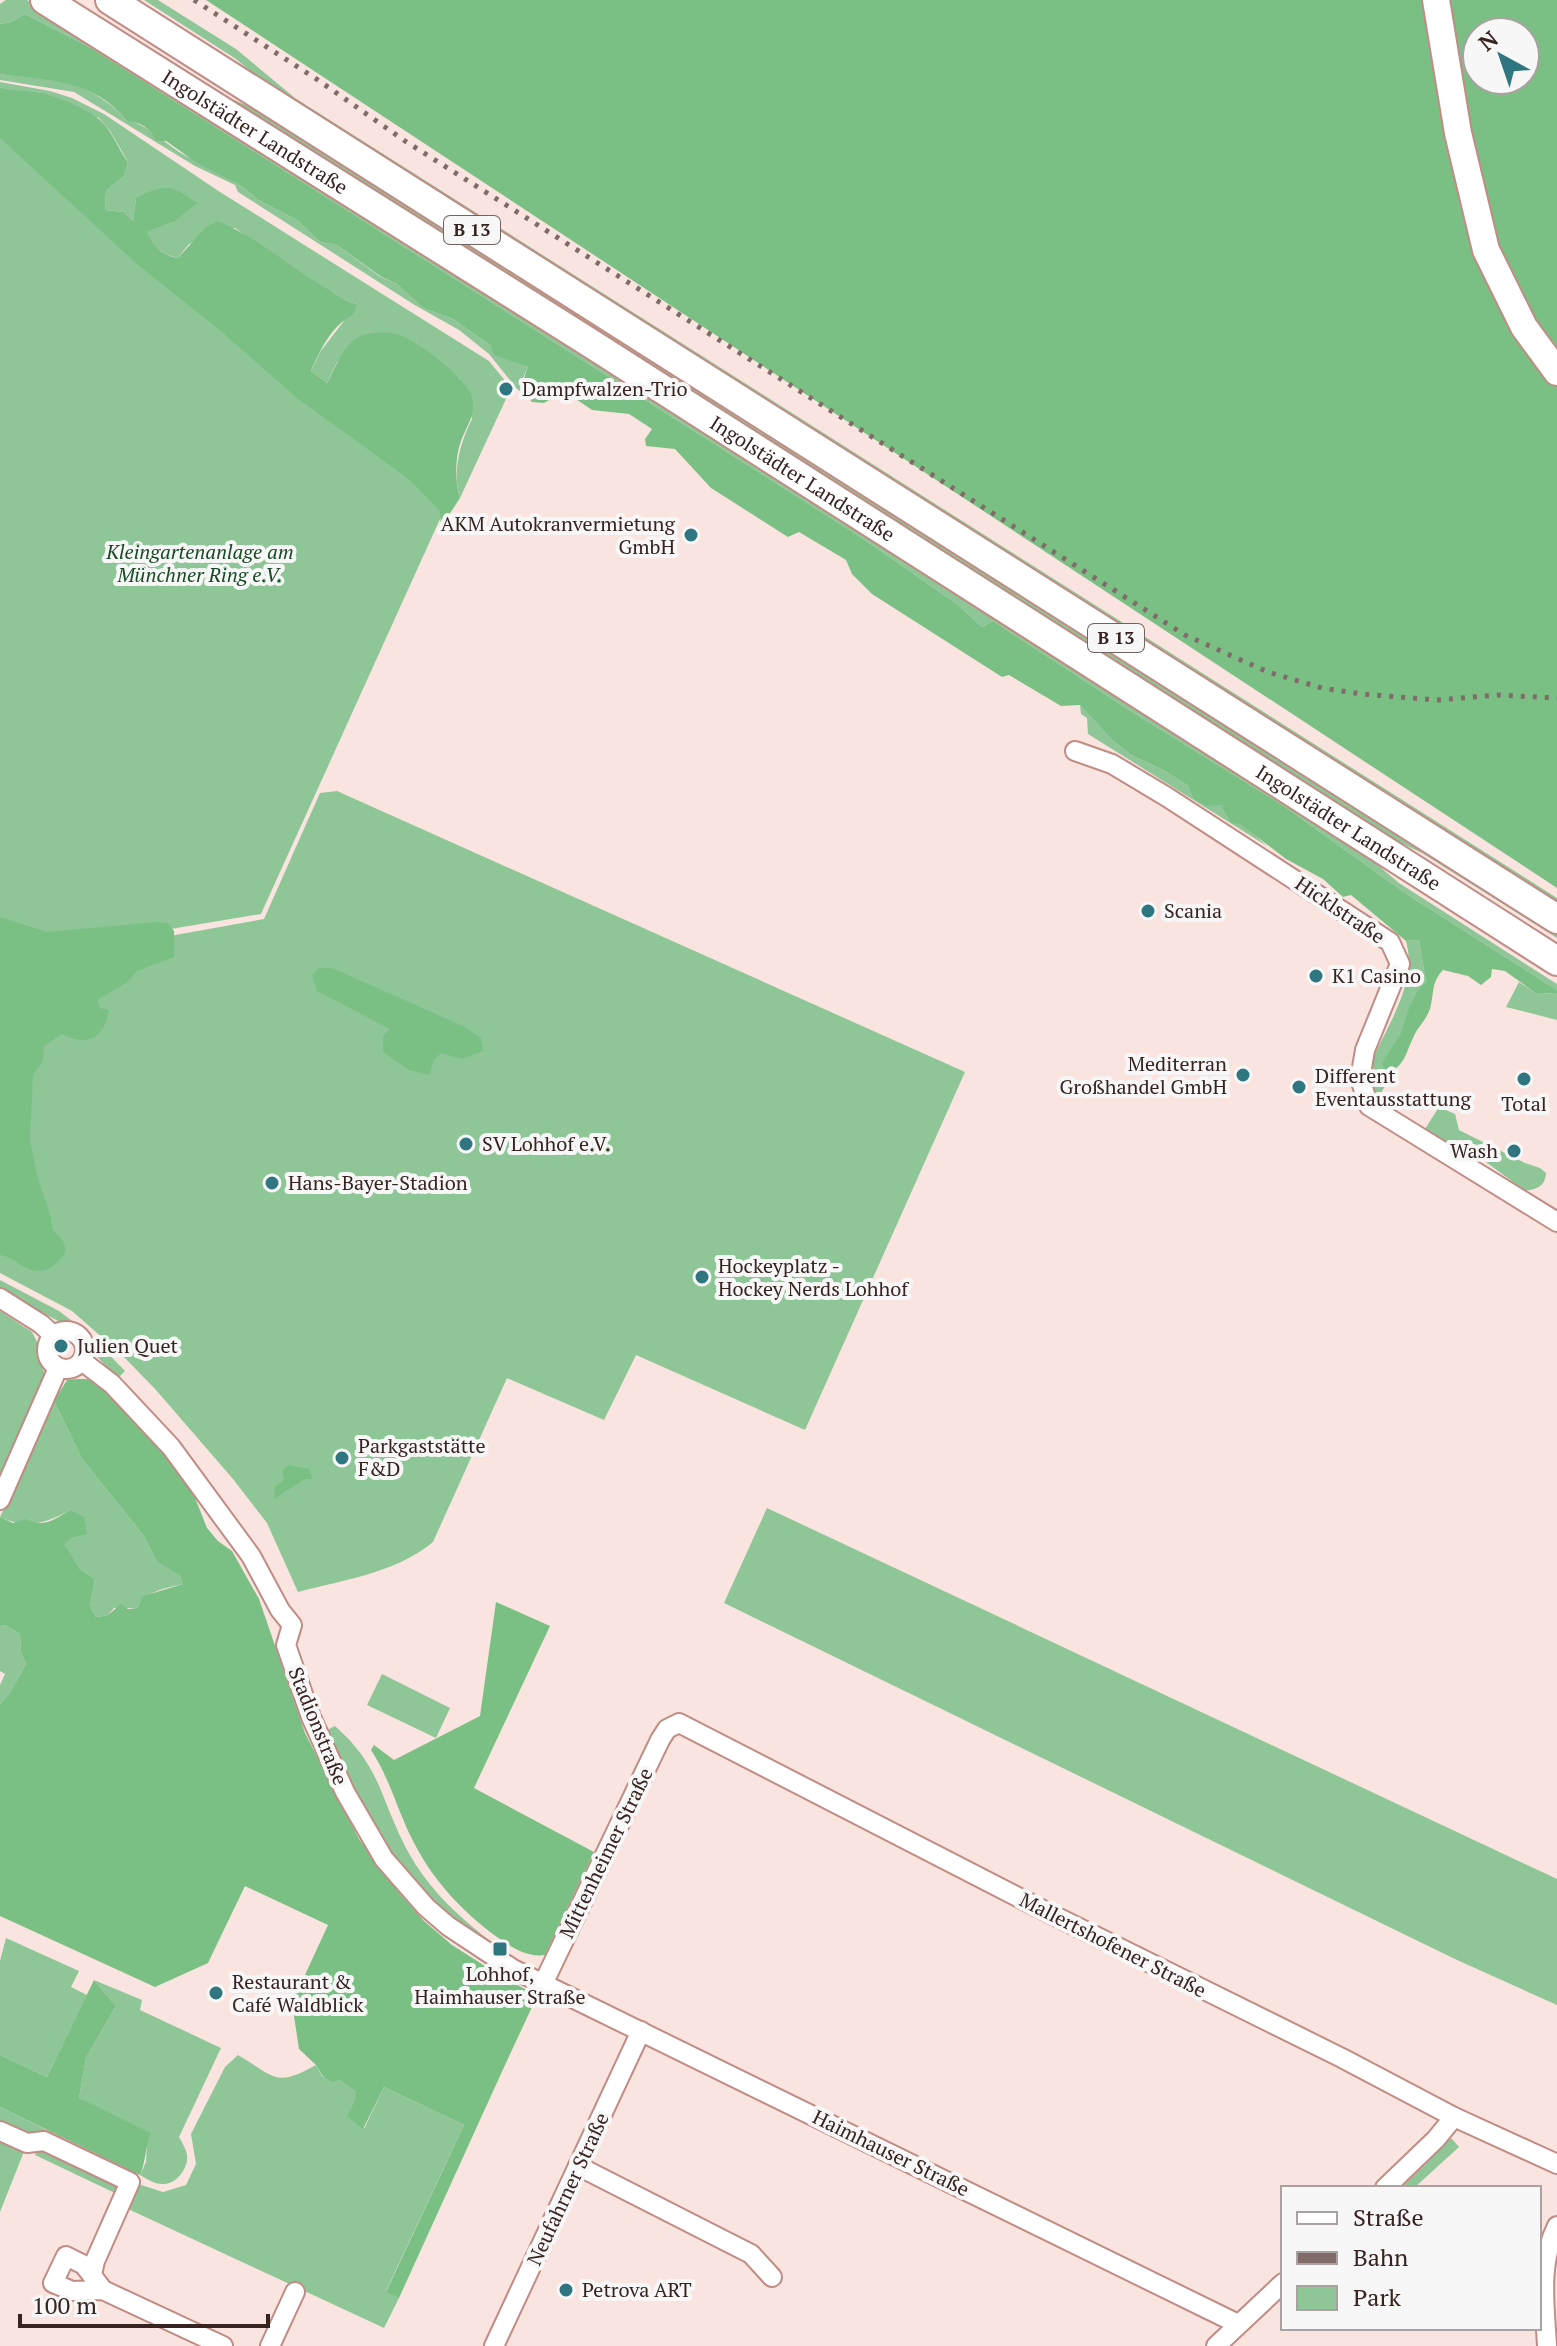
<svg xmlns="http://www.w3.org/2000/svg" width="1557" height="2346" font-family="'PT Serif',serif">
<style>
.green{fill:#8fc697}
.forest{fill:#7ac085;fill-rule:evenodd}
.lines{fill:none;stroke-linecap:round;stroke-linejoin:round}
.street-casing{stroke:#c08c85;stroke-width:22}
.secondary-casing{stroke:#c08c85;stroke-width:30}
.primary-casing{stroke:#c08c85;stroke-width:32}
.street{stroke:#fff;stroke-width:18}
.secondary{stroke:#fff;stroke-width:26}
.primary{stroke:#fff;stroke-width:28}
.rail{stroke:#806b68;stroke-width:5;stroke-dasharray:4 8;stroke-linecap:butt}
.poi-dot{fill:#2f7681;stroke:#f7f7f7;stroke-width:3}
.labels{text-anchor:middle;stroke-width:8;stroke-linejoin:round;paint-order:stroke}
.shield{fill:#f7f7f7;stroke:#716360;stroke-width:2}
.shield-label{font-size:18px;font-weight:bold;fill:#372320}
.street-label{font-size:20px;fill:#372320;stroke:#f7f7f7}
.poi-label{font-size:20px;fill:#372320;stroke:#f7f7f7;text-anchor:start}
.park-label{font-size:20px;font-style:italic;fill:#184a23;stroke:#f7f7f7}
</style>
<rect width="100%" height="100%" fill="#fae4e0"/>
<g class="green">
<polygon points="6,0 27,0 1354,845 1399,883 1557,984 1557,990 1405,893 1284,806 1129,710 993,621 982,627 957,604 859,536 93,49 25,14 11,22 0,24 0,4"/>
<polygon points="63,0 72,0 220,94 258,110 1557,933 1557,938 1422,853 1370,828"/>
<polygon points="144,0 158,0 236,49 295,98 1557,898 1557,909 261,80 236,59"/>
<path d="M 0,74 C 19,77 38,77 57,80 C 81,83 112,102 127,121 L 133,121 L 146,128 L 179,152 L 243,187 L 258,200 L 297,220 L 320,242 L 337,245 L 379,276 L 397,284 L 423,308 L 453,319 L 512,361 L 528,367 L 522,380 L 523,393 L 517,389 L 489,354 L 459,330 L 413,304 L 238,192 L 235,185 L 195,166 L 74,92 L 0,80 Z"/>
<path d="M 0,82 L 50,91 L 72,98 L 104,114 L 220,192 L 489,361 L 511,388 L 460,498 C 452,471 460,443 472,419 L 460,379 L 416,343 L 337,362 L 327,383 L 311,371 L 320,352 L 357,304 C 320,294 268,251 235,228 L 189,244 L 178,258 C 163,255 152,246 146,232 L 174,222 L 136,198 L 133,221 L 124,212 L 105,210 L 106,191 L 124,176 L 128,162 L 110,131 L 99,118 L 39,92 L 13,91 L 0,87 Z"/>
<polygon points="0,122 445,508 261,914 57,948 0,930"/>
<polygon points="1080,705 1111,739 1131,755 1163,770 1221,805 1267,846 1088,734 1087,718 1081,714"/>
<path d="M 337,791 L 965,1072 L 805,1430 L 636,1355 L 604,1420 L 507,1378 L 433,1542 C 396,1573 343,1580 298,1592 L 267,1523 L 233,1479 L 156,1390 L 121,1354 L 72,1311 L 0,1273 L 0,984 L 53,957 L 264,919 L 320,793 Z"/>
<path d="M 1419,940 L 1426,982 L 1407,1012 L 1402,1033 L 1394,1047 L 1382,1063 L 1383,1076 L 1393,1072 L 1377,1100 L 1370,1088 L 1366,1076 C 1381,1032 1419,988 1406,941 Z"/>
<polygon points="1519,982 1537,994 1557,993 1557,1020 1506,1007"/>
<path d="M 1439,1107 L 1455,1114 L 1459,1130 L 1525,1163 L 1540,1168 L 1546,1173 C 1545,1187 1537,1189 1525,1191 L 1482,1159 L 1473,1161 L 1425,1129 Z"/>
<polygon points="0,1280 59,1311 76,1324 60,1322 0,1290"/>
<polygon points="0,1311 32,1332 37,1342 37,1356 47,1379 0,1485"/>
<polygon points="91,1336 125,1371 117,1379 95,1354"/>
<path d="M 54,1401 L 82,1459 L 144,1536 L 157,1562 L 182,1576 L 183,1584 C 167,1588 144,1591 137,1608 L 114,1608 L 108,1615 L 96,1617 L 90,1606 L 95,1579 L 80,1569 L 63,1544 L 74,1537 L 70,1510 C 46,1524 25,1529 0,1517 Z"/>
<polygon points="767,1508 1557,1879 1557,2005 1457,1960 724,1603"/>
<polygon points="5,1625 20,1634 21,1653 26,1664 9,1694 0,1704 0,1685 5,1674 0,1671 0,1626"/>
<polygon points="382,1674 450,1708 436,1738 367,1705"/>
<path d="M 335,1726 C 379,1765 379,1793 403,1842 C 424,1885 456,1915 493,1943 L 491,1948 C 475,1936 456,1925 441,1911 C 387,1858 357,1798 325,1731 Z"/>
<polygon points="6,1938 79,1971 71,1987 87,1995 47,2077 0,2055 0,1961"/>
<path d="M 94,1980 L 142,2000 L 140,2010 L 221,2048 L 179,2137 C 182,2142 186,2149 187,2155 C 189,2167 177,2184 164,2184 C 156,2185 147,2179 140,2175 L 146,2162 L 147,2142 L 79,2098 L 86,2058 L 116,2006 Z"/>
<path d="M 238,2055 C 275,2077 275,2088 316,2065 L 322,2076 L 339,2080 L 355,2091 L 364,2129 L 384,2087 L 464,2125 L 386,2291 L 399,2298 L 384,2328 L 126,2208 L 138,2184 L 163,2192 L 186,2185 L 196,2164 L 191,2134 L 225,2067 Z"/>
<polygon points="0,2107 61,2137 52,2135 35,2137 0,2123"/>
<polygon points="0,2138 25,2149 0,2212"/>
<polygon points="1446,2139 1452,2139 1459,2147 1414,2188 1401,2188 1430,2160 1432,2152"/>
<polygon points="52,2149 117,2185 117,2194 35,2155 37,2150"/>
</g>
<g class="forest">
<polygon points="206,0 1425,0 1515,331 1557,387 1557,888"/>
<path d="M 1445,0 L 1557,0 L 1557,352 L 1533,319 L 1495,245 L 1465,128 ZM 1477,32 L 1525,32 L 1525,80 L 1477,80 Z"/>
<path d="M 25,14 L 93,49 L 859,536 L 957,604 L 982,627 L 993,621 L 1129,710 L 1284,806 L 1405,893 L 1557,990 L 1557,993 L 1537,994 L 1505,971 L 1492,969 L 1491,977 L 1481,985 L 1468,976 L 1443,970 C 1432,982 1434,990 1431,1005 C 1428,1019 1418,1026 1413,1038 C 1404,1057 1406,1065 1383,1076 L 1382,1063 L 1401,1033 L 1407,1012 L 1418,990 L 1426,982 L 1419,940 L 1406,941 L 1351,895 L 1343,897 L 1323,879 L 1286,859 L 1240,824 L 1231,823 L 1221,805 L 1206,806 L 1193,798 L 1189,786 L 1163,770 L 1131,755 L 1111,739 L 1080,705 L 1061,706 L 1009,675 L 1002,677 L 872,594 L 852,574 L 846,560 L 799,532 L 788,537 L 711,488 L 675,449 L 646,446 L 645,439 L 652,429 L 629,414 L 592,410 L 570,395 L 558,395 L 544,403 L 532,402 C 520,389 522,382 528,367 L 494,355 L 491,346 L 453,319 L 423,308 L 397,284 L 380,276 L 337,245 L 320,242 L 297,220 L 258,200 L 243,187 L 197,163 L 166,141 L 156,141 C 152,129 139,121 127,121 C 93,78 47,81 0,74 L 0,24 L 11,22 Z"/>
<path d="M 0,87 C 13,92 24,90 37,92 C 51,94 90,110 100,120 C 113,132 118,149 128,162 L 124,176 L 106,191 L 105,210 L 124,212 L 133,221 L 136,198 C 166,183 171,184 197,203 L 174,222 L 147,232 C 152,246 164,256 178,258 L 206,227 L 217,221 C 256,236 288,266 324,287 C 335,294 344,301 357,304 L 353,315 C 332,325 320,350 311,371 L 327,383 C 335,369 342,347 357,338 C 370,331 392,331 405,337 C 421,344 468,380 472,397 C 477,415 465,428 460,444 C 455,459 455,483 460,498 L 441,527 L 440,511 L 410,480 L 297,398 L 222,332 L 138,265 L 0,138 Z"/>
<path d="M 0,917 L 47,932 L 156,922 L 168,923 L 174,931 L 174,957 L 137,971 L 126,983 L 97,1000 L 100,1008 L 109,1010 C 104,1039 88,1047 62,1034 L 44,1046 L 43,1061 L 33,1075 L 30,1140 L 38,1179 L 51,1217 L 52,1229 L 63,1241 L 66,1250 C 60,1263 46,1276 29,1269 C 18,1265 13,1257 0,1255 Z"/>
<polygon points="319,968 332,968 463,1026 481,1038 483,1051 462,1059 441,1053 434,1060 429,1075 409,1070 383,1052 383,1036 390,1029 317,991 312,975"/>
<path d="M 76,1379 L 87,1379 L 103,1388 L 156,1442 L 188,1480 L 207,1528 L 218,1541 L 232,1551 L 259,1599 L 305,1733 L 359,1839 L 401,1895 L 424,1921 L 452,1945 L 499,1975 L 498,1977 L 506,1983 L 508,1980 L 540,1997 L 532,2007 L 505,2065 L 399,2298 L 386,2292 L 464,2125 L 384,2087 L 363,2129 L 347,2116 L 356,2099 L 355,2091 L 339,2080 L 332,2082 L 322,2075 L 316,2065 L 299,2049 L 292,2003 L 328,1925 L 245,1886 L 208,1963 L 155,1987 L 0,1916 L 0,1704 L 9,1694 L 26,1664 L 21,1653 L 20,1634 L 5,1625 L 0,1626 L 0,1517 L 13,1523 L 25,1519 C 45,1528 53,1520 70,1510 L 84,1517 L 87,1534 L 74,1537 L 64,1544 L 80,1569 L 95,1579 L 90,1606 L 96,1617 L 108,1615 L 121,1604 L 128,1609 L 137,1608 L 143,1596 L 183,1584 L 181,1576 L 157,1562 L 144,1536 L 82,1459 L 54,1401 L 67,1380 Z"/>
<polygon points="288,1465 310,1469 312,1479 305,1479 274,1499 275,1487 284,1480 282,1471"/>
<path d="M 496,1602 L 550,1626 L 474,1788 L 594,1852 L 545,1955 C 524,1958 507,1944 490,1932 C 457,1906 431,1877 412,1839 C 397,1809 389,1777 371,1750 L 374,1745 L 394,1760 L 480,1716 Z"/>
<path d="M 94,1980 L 116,2006 L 86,2058 L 79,2098 L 151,2133 C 145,2147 146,2161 140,2175 L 0,2107 L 0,2055 L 47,2077 Z"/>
</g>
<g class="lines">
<g class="street-casing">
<g id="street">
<polyline points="1075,751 1112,764 1167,797 1390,942 1400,964 1365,1050 1360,1079 1369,1106 1557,1222"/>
<polyline points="0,1298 41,1324 53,1335"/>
<circle cx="66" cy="1350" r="19"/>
<polyline points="82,1361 112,1384 171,1447 251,1556 280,1610 292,1625 286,1645 311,1717 345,1792 384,1859 426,1907 448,1926 513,1969 1238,2324"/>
<polyline points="0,1500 58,1368"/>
<polyline points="543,1984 660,1740 667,1729 679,1723 1051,1914 1342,2058 1454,2117 1557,2164"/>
<polyline points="0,2131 27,2143 44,2141 130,2182 95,2261 92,2275"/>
<polyline points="578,2166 751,2254 772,2277"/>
<polyline points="1385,2188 1436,2139 1454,2117"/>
<polyline points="103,2290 84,2265 66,2256 53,2283 72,2291 103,2290 223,2346"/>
<polyline points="270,2346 295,2292"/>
<polyline points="494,2346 641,2031"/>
<polyline points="1216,2346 1283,2283"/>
<path d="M 1547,2346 C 1545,2306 1538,2263 1557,2226"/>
</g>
</g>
<g class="secondary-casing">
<polyline id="secondary" points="1436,0 1458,133 1486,250 1524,327 1557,372"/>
</g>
<g class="primary-casing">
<g id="primary">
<path id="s1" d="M 45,0 L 587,341 L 1557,961"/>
<polyline points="110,0 1557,919"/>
</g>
</g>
<use href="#street" class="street"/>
<use href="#secondary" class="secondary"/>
<use href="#primary" class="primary"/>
<polyline class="rail" points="194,0 318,80 405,141 1185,635 1268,672 1322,688 1362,694 1437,700 1497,695 1557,698"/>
</g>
<g class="poi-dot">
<circle cx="506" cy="389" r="8"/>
<circle cx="691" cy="535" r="8"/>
<circle cx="1148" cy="911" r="8"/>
<circle cx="1316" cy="976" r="8"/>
<circle cx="1243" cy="1075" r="8"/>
<circle cx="1524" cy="1079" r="8"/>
<circle cx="1299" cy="1087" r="8"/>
<circle cx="466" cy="1144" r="8"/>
<circle cx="1514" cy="1151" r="8"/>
<circle cx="272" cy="1183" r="8"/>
<circle cx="702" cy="1277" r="8"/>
<circle cx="61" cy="1346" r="8"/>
<circle cx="342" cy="1458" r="8"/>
<rect x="492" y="1941" width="16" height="16" rx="4"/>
<circle cx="216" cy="1993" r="8"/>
<circle cx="566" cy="2290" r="8"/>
</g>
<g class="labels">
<g class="shield">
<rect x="444" y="216" width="56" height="28" rx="6"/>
<rect x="1088" y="624" width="56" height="28" rx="6"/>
</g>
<g class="shield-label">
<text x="472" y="236">B 13</text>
<text x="1116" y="644">B 13</text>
</g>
<g class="street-label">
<text dy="7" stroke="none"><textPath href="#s1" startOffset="248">Ingolstädter Landstraße</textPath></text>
<text dy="7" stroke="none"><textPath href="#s1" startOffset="896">Ingolstädter Landstraße</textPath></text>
<text dy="7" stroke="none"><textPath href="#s1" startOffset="1544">Ingolstädter Landstraße</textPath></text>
<text transform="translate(1340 910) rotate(34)" y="7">Hicklstraße</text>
<text transform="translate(318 1726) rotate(68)" y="7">Stadionstraße</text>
<text transform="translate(606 1853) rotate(-64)" y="7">Mittenheimer Straße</text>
<text transform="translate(1113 1945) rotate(27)" y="7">Mallertshofener Straße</text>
<text transform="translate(891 2153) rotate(26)" y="7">Haimhauser Straße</text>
<text transform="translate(568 2189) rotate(-65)" y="7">Neufahrner Straße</text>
</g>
<g class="poi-label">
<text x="522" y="396">Dampfwalzen-Trio</text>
<text x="675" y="531" text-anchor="end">AKM Autokranvermietung<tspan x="675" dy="23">GmbH</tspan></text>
<text x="1164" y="918">Scania</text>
<text x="1332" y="983">K1 Casino</text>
<text x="1227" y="1071" text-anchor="end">Mediterran<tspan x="1227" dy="23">Großhandel GmbH</tspan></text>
<text x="1315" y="1083">Different<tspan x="1315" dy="23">Eventausstattung</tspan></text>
<text x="1524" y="1111" text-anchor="middle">Total</text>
<text x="482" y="1151">SV Lohhof e.V.</text>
<text x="1498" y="1158" text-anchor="end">Wash</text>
<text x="288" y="1190">Hans-Bayer-Stadion</text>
<text x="718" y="1273">Hockeyplatz -<tspan x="718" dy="23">Hockey Nerds Lohhof</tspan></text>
<text x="77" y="1353">Julien Quet</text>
<text x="358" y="1453">Parkgaststätte<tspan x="358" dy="23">F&amp;D</tspan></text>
<text x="500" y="1981" text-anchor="middle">Lohhof,<tspan x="500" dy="23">Haimhauser Straße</tspan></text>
<text x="232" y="1989">Restaurant &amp;<tspan x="232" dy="23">Café Waldblick</tspan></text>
<text x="582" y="2297">Petrova ART</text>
</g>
<g class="park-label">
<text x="200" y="559">Kleingartenanlage am<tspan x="200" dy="23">Münchner Ring e.V.</tspan></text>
</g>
</g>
<rect x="1281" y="2186" width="260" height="144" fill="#f7f7f7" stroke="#aaa2a1" stroke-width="2"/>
<rect x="1297" y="2212" width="40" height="12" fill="#ffffff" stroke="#aaa2a1" stroke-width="2"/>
<text x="1353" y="2226" font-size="24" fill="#372320">Straße</text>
<rect x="1297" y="2252" width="40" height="12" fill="#806b68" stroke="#aaa2a1" stroke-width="2"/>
<text x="1353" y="2266" font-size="24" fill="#372320">Bahn</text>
<rect x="1297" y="2286" width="40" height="24" fill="#8fc697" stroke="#aaa2a1" stroke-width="2"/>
<text x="1353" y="2306" font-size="24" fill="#372320">Park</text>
<g transform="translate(1501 56) rotate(320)"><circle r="38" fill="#f7f7f7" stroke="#aaa2a1" stroke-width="2"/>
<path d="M0-6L14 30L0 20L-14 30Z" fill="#2f7681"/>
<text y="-12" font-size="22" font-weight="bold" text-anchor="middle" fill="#372320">N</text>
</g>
<path d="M20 2314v12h248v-12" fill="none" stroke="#372320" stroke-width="4"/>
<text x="32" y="2314" font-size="24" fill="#372320" stroke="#f7f7f7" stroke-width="6" paint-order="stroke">100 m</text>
</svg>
